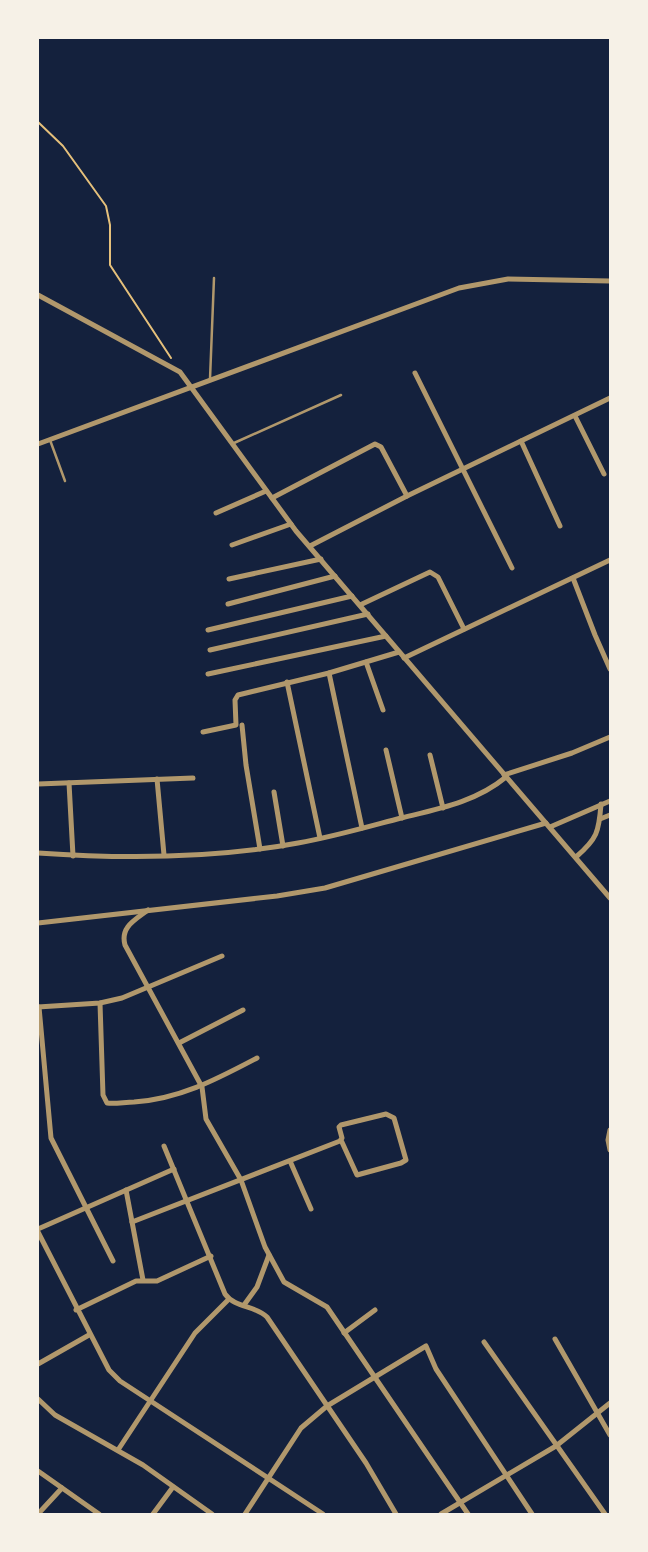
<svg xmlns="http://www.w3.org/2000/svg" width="648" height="1552" font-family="'Public Sans',sans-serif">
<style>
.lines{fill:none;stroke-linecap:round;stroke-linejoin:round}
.path{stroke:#e5c07b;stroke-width:2}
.service{stroke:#b1986c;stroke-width:2.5}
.minor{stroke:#b1986c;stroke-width:5}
</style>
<rect width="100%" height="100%" fill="#14213d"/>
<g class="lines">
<polyline class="path" points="38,122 63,146 106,206 110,225 110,265 171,358"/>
<g class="service">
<polyline points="210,379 214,278"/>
<polyline points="50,440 65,481"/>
<polyline points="234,443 341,395"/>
</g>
<g class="minor">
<polyline points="38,295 180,372 296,531 610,898"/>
<polyline points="415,373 512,568"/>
<polyline points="575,416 604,474"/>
<polyline points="521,441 560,526"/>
<polyline points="38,444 459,288 508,279 610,281"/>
<polyline points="272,498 375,444 381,447 407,496"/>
<polyline points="216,513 266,491"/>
<polyline points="232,545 291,524"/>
<polyline points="310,546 407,496 610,398"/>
<polyline points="573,578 595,635 610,669"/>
<polyline points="229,579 321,559"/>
<polyline points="228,604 335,576"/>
<polyline points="360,605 430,572 438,577 464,629"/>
<polyline points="208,630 352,596"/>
<polyline points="210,650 368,614"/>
<polyline points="404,658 610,560"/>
<polyline points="366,662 383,710"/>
<polyline points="329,673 362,828"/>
<polyline points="208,674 386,636"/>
<polyline points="287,682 320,838"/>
<polyline points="242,725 246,765 260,849"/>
<polyline points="203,732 236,725 235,700 238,695 329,673 399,652"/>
<polyline points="386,750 402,818"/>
<polyline points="430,755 443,808"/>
<polyline points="504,775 572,753 610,737"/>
<polyline points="157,779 164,855"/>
<polyline points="69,783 73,856"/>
<polyline points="38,784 193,778"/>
<polyline points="274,792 283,846"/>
<polyline points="600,819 610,815"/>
<polyline points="550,827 610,801"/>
<path d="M 38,853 C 123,859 213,859 298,843 C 333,837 367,827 401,818 C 438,809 476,802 506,777"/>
<path d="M 576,857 C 597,839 599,832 601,804"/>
<path d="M 148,910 C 135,920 120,927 125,945 L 202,1087 L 206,1119 L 241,1180 L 265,1247 L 284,1282 L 327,1307 L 468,1514"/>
<polyline points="38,923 277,896 325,888 546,823"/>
<path d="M 100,1003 L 103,1095 L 107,1103 C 116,1104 125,1102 134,1102 C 180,1099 217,1079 257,1058"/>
<polyline points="38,1007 100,1003 122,998 222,956"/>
<polyline points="39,1007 51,1138 113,1261"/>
<polyline points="179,1043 243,1010"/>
<polyline points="610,1130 608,1140 610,1150"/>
<path d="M 164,1146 L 225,1294 C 235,1308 255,1305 267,1317 L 366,1463 L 396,1514"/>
<polyline points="290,1161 311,1209"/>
<polyline points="126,1190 143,1280"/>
<polyline points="132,1222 340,1141 342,1138 339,1127 341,1125 386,1114 394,1118 406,1160 401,1163 357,1175 341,1140"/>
<polyline points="38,1229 174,1169"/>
<polyline points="38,1232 109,1370 120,1381 323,1514"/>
<polyline points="244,1305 257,1287 269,1255"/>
<polyline points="76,1310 136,1281 157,1281 211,1256"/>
<polyline points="344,1333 375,1310"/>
<polyline points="555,1339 610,1435"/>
<polyline points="484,1342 605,1514"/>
<polyline points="38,1364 89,1335"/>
<polyline points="38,1399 55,1415 143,1465 212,1514"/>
<polyline points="118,1450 195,1333 229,1299"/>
<polyline points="38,1471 99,1514"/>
<polyline points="38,1514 62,1488"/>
<polyline points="153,1514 173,1487"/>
<polyline points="245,1514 301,1428 327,1406 426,1346 436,1369 532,1514"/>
<polyline points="441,1514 556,1446 610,1403"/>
</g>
</g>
<rect width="648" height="1552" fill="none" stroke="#f6f1e7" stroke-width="78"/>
</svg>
